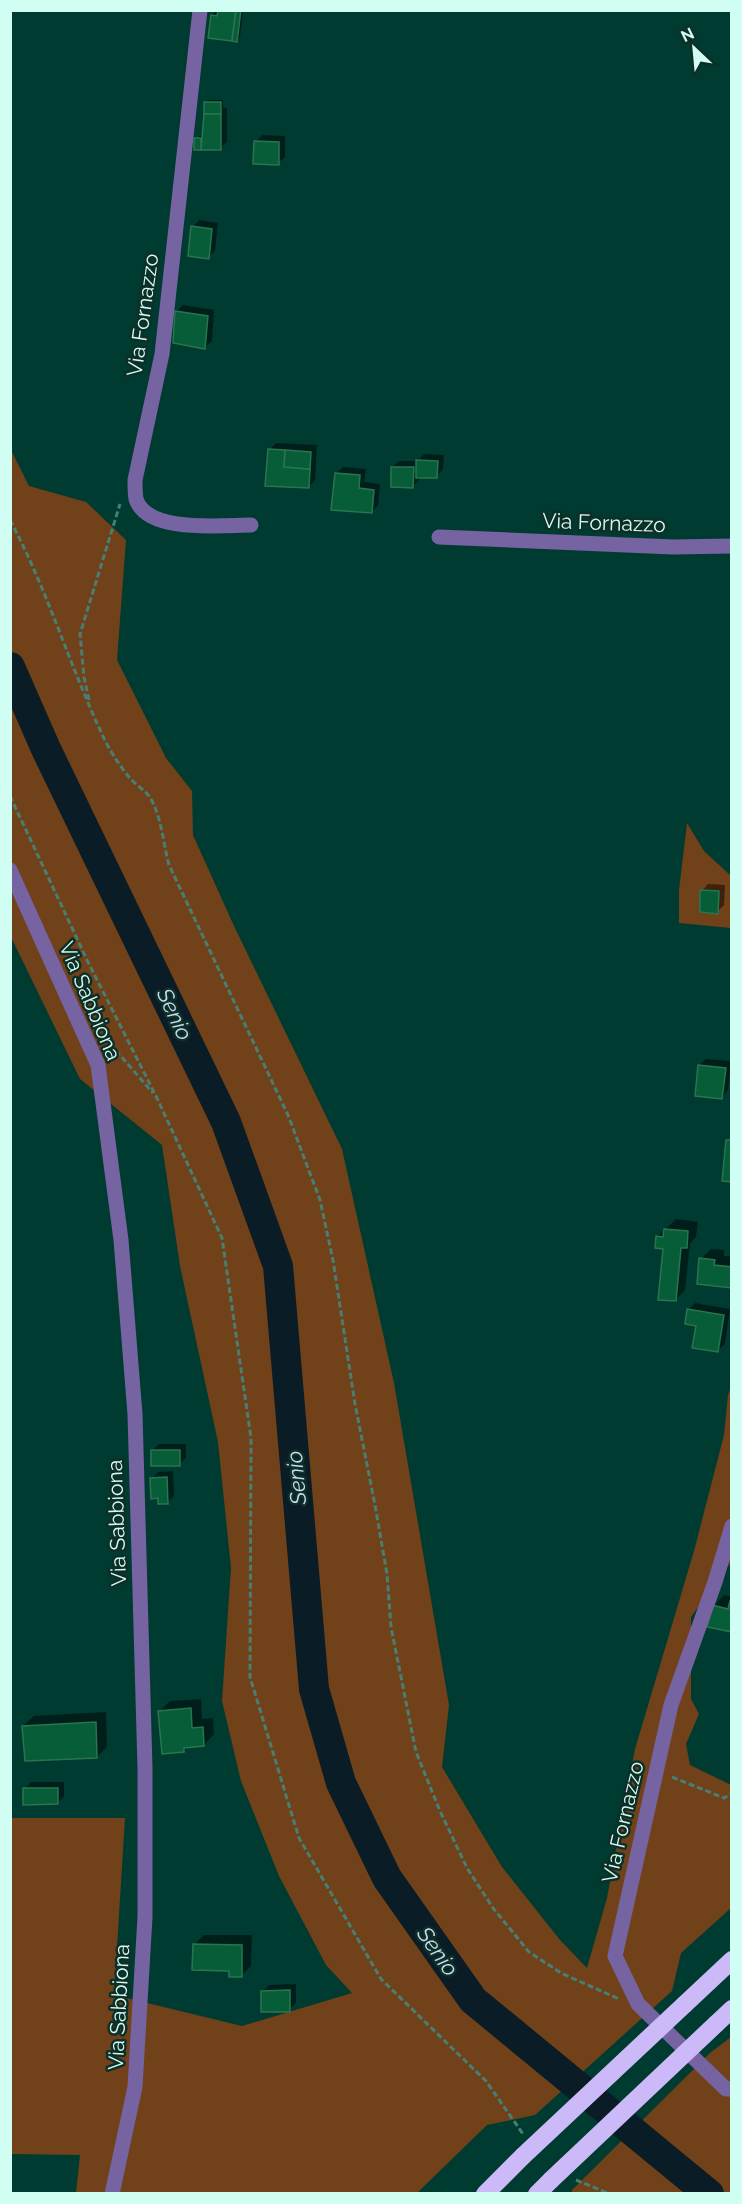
<svg xmlns="http://www.w3.org/2000/svg" width="742" height="2204" font-family="Raleway,sans-serif">
<style>
.green{fill:#714119}
.shadow{fill:#0007}
.lines{fill:none;stroke-linecap:round;stroke-linejoin:round}
.river{stroke:#0a1c26;stroke-width:30}
.building{fill:#065d38;stroke:#29754e;stroke-width:1.5}
.path{stroke:#487f74;stroke-width:3;stroke-dasharray:6 3;stroke-linecap:butt}
.minor{stroke:#7663a1;stroke-width:15}
.highway{stroke:#cbbaf7;stroke-width:18}
.highway-bridge{stroke:#cbbaf7;stroke-width:18}
.labels{text-anchor:middle;stroke-width:5;stroke-linejoin:round;paint-order:stroke}
.street-label{font-size:21px;fill:#d1fef2;stroke:#0f2e27}
.water-label{font-size:22px;font-style:italic;fill:#c3ddef;stroke:#0f2e27}
</style>
<rect width="100%" height="100%" fill="#003b31"/>
<g class="green">
<polygon points="10,448 29,486 86,502 126,540 117,660 166,758 192,791 193,835 234,926 342,1149 394,1383 449,1705 442,1767 502,1867 560,1940 587,1968 607,1898 635,1749 694,1551 724,1435 728,1395 731,1387 731,1562 691,1617 691,1699 699,1714 686,1744 690,1765 731,1785 731,1908 681,1953 672,1991 535,2115 487,2125 417,2193 76,2193 80,2155 11,2154 11,1818 125,1818 114,1995 242,2026 352,1993 326,1965 279,1876 241,1781 222,1701 231,1568 218,1442 180,1266 162,1145 80,1079 11,937"/>
<polygon points="687,823 704,851 731,876 731,928 679,923 679,890"/>
<polygon points="731,2037 731,2193 572,2194 572,2190 710,2053"/>
</g>
<g class="shadow">
<polygon points="217,10 243,10 240,37 237,40 212,15"/>
<polygon points="208,100 223,100 223,108 227,108 227,142 220,148 196,148 196,139 199,136 204,136 205,102"/>
<polygon points="262,135 285,136 285,157 278,163 256,142"/>
<polygon points="199,220 218,223 215,251 208,257 193,227"/>
<polygon points="183,305 214,310 212,341 205,347 177,311"/>
<polygon points="276,443 317,445 315,480 309,487 269,450"/>
<polygon points="424,454 444,455 443,469 437,476 420,477 420,479 413,486 392,467 399,461 417,461"/>
<polygon points="343,467 366,469 364,482 380,484 378,505 372,512 336,474"/>
<polygon points="708,884 725,885 724,905 717,912 702,891"/>
<polygon points="706,1059 731,1061 728,1090 722,1097 699,1065"/>
<polygon points="676,1219 698,1222 696,1237 690,1243 685,1290 675,1300 665,1248 657,1237"/>
<polygon points="711,1249 724,1250 724,1256 732,1256 732,1287 701,1259"/>
<polygon points="695,1303 730,1309 725,1344 718,1350 688,1310"/>
<polygon points="159,1444 186,1444 186,1458 179,1464 152,1451"/>
<polygon points="173,1471 174,1496 167,1502 159,1497 151,1479 158,1472"/>
<polygon points="724,1595 732,1597 732,1631 714,1606"/>
<polygon points="201,1699 202,1719 213,1718 214,1734 204,1745 189,1746 184,1751 160,1711 170,1701"/>
<polygon points="106,1712 107,1747 97,1757 23,1726 34,1716"/>
<polygon points="31,1782 64,1782 64,1796 58,1803 25,1789"/>
<polygon points="204,1935 252,1935 251,1966 241,1976 230,1969 194,1945"/>
<polygon points="296,1984 296,2003 289,2010 262,1992 269,1985"/>
</g>
<g class="lines">
<polyline class="river" points="10,667 46,749 226,1122 278,1266 314,1689 341,1783 387,1878 473,2000 709,2194"/>
</g>
<g class="building">
<polygon points="218,10 236,10 232,41 208,38 211,15 217,16"/>
<polygon points="236,10 241,10 237,42 232,41"/>
<rect x="204" y="102" width="17" height="12"/>
<polygon points="204,114 221,114 221,150 201,150"/>
<rect x="194" y="138" width="7" height="12"/>
<polygon points="254,141 279,142 279,165 253,164"/>
<polygon points="191,226 212,229 209,259 188,256"/>
<polygon points="175,311 208,316 205,349 173,343"/>
<polygon points="268,449 285,450 284,467 310,469 309,488 265,486"/>
<polygon points="285,450 311,452 310,469 284,467"/>
<polygon points="416,460 438,461 437,478 416,478"/>
<polygon points="391,467 414,467 413,488 391,487"/>
<polygon points="335,473 360,475 359,488 374,490 372,513 331,510"/>
<polygon points="700,890 719,891 718,914 700,912"/>
<polygon points="698,1065 726,1068 722,1099 695,1096"/>
<polygon points="726,1140 732,1140 732,1182 722,1181"/>
<polygon points="664,1229 688,1231 687,1248 681,1248 676,1301 658,1300 663,1249 655,1248 656,1236 663,1237"/>
<polygon points="699,1258 715,1260 714,1265 732,1267 732,1288 697,1284"/>
<polygon points="687,1309 724,1315 718,1352 692,1348 696,1326 685,1324"/>
<rect x="151" y="1450" width="29" height="16"/>
<polygon points="167,1477 168,1504 158,1504 158,1498 151,1499 150,1478"/>
<polygon points="730,1601 732,1601 732,1632 707,1627 712,1605 728,1609"/>
<polygon points="191,1708 192,1728 203,1727 204,1746 184,1748 184,1752 162,1754 158,1711"/>
<polygon points="96,1722 97,1758 25,1761 22,1726"/>
<polygon points="23,1788 58,1788 58,1804 23,1805"/>
<polygon points="193,1944 242,1945 242,1977 229,1977 229,1971 192,1970"/>
<polygon points="290,1990 290,2012 261,2012 261,1991"/>
</g>
<g class="lines">
<g class="path">
<path d="M 10,520 C 47,589 69,664 102,734 C 108,748 119,765 129,777 C 135,785 146,790 151,799 C 162,819 163,843 169,865 L 288,1115 L 320,1200 L 333,1260 L 355,1404 L 375,1505 L 387,1574 L 391,1627 L 416,1752 L 440,1811 L 467,1868 L 493,1908 L 529,1952 L 561,1973 L 619,1999"/>
<polyline points="89,700 84,677 80,634 120,504"/>
<polyline points="10,796 88,962 156,1096 222,1238 251,1438 250,1677 299,1838 381,1979 486,2081 523,2134"/>
<polyline points="104,1037 153,1093"/>
<polyline points="672,1777 724,1798 732,1793"/>
<polyline points="576,2180 610,2194"/>
</g>
<g class="minor">
<path d="M 200,10 L 162,354 L 135,480 C 135,485 135,493 136,499 C 147,534 223,525 251,525"/>
<polyline points="439,537 673,547 732,546"/>
<polyline points="10,870 98,1065 121,1240 135,1414 145,1768 145,1917 135,2087 112,2194"/>
<polyline points="732,1526 715,1582 671,1705 615,1956 638,2004 726,2089 732,2089"/>
</g>
<g class="highway">
<polyline points="684,2005 732,1960"/>
<polyline points="716,2024 732,2009"/>
<polyline points="485,2194 523,2156"/>
<polyline points="537,2194 551,2180"/>
</g>
<g class="highway-bridge">
<polyline points="523,2156 684,2005"/>
<polyline points="551,2180 716,2024"/>
</g>
</g>
<g class="labels">
<g class="street-label">
<text transform="translate(143 315) rotate(-82)" y="7">Via Fornazzo</text>
<text transform="translate(604 523) rotate(2)" y="7">Via Fornazzo</text>
<text transform="translate(90 1001) rotate(67)" y="7">Via Sabbiona</text>
<text transform="translate(117 1523) rotate(-92)" y="7">Via Sabbiona</text>
<text transform="translate(623 1822) rotate(-77)" y="7">Via Fornazzo</text>
<text transform="translate(119 2007) rotate(-87)" y="7">Via Sabbiona</text>
</g>
<g class="water-label">
<text transform="translate(175 1014) rotate(65)" y="8">Senio</text>
<text transform="translate(296 1478) rotate(-95)" y="8">Senio</text>
<text transform="translate(438 1951) rotate(55)" y="8">Senio</text>
</g>
</g>
<rect width="742" height="2204" fill="none" stroke="#d1fef2" stroke-width="24"/>
<g transform="translate(694 48) rotate(334)" stroke="#0f2e27" stroke-width="4.5" paint-order="stroke">
<path d="M0-4.5L10 22L0 15L-10 22Z" fill="#d1fef2"/>
<text y="-9" font-size="16" font-weight="bold" text-anchor="middle" fill="#d1fef2">N</text>
</g>
</svg>
